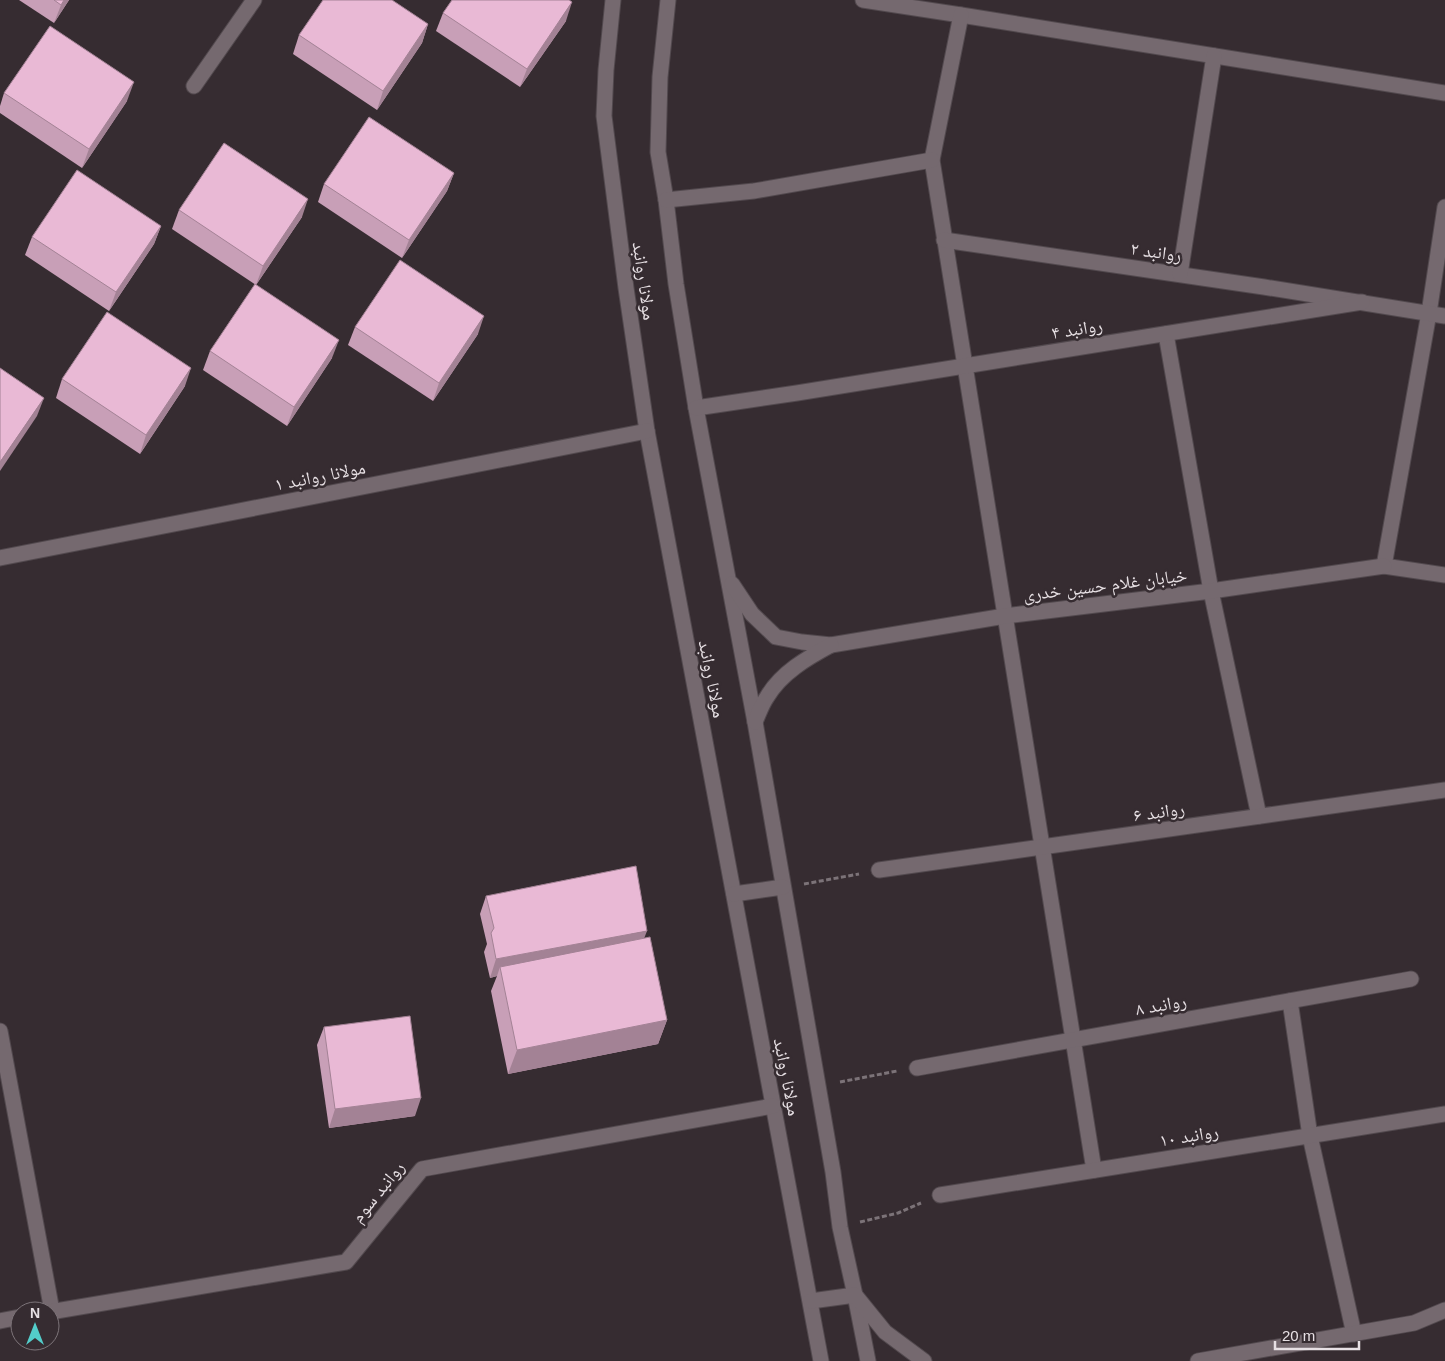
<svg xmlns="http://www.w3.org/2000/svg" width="1445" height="1361" font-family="Helvetica,'Noto Naskh Arabic',sans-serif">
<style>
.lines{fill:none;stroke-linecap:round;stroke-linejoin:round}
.minor-casing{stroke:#52494e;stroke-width:17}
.path{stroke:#7c7378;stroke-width:3;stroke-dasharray:5 2.5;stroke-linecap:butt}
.minor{stroke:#75696f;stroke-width:15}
.wall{fill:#c89fb7}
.shaded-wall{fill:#a38295}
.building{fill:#e9b9d5;stroke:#a38295}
.labels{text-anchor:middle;stroke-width:5;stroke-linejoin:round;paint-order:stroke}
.street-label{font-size:18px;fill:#e7e0e4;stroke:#362c31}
</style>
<rect width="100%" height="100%" fill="#362c31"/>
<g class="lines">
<g class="minor-casing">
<g id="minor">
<polyline points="613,0 606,70 604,116 626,288 647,431 821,1361"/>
<polyline points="668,0 660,77 658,152 666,200 676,284 696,408 755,722 833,1172 840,1227 855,1295 868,1361"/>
<polyline points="863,0 961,15 1445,93"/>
<polyline points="961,15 932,160 1094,1170"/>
<polyline points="194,86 254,0"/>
<polyline points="666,200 754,191 932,160"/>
<polyline points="1445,207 1429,313 1384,566 1445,575"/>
<polyline points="944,240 1264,287 1445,316"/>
<polyline points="1180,274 1214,56"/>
<polyline points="1166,334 1211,591 1259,816"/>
<polyline points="696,408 797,393 1362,302"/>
<polyline points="0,558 647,431"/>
<polyline points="732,584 752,614 776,637 802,642 831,645 1005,616 1211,591 1384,566"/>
<path d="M 755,722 C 759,713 762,704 767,697 C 781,673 807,658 831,645"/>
<polyline points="879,870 1445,790"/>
<polyline points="734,894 783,887"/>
<polyline points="1290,1001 1310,1136 1354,1334"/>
<polyline points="0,1031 52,1311"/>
<polyline points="917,1068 1411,979"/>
<polyline points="940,1195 1445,1114"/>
<polyline points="811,1301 855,1295 885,1332 924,1361"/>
<polyline points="50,1312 346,1262 422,1169 773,1106"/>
<polyline points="0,1321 20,1317"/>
<polyline points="1198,1361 1414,1323 1445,1310"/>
</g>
</g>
<g class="path">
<polyline points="804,884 859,874"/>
<polyline points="840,1082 897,1071"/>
<polyline points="860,1222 898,1213 921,1203"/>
</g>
<use href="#minor" class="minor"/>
</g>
<g class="wall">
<polygon points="19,0 69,0 54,23"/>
<polygon points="443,13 566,21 520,87 436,31"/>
<polygon points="428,24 422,43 377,110 293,54 299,35"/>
<polygon points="4,93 127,101 82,168 0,113 0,106"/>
<polygon points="454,173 447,191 402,258 318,202 324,184"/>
<polygon points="179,210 302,217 256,285 172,229"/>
<polygon points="161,226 154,244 109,311 25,255 32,237"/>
<polygon points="355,327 478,334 433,401 348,345"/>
<polygon points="210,351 332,358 287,426 203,370"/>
<polygon points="62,379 185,386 140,454 56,398"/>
<polygon points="486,896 644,938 667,1020 658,1044 508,1074 491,991 497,976 490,978 484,952 487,944 480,914"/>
<polygon points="324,1027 415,1116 329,1128 317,1045"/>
</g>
<g class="shaded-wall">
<polygon points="64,0 69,0 54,23 61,5"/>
<polygon points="572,2 566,21 520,87 527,69"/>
<polygon points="428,24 422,43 377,110 383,91"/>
<polygon points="134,82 127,101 82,168 89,149"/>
<polygon points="454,173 447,191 402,258 409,240"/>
<polygon points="308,199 302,217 256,285 263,266"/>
<polygon points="161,226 154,244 109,311 116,292"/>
<polygon points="484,316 478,334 433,401 439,383"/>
<polygon points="339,340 332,358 287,426 294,407"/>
<polygon points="191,368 185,386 140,454 146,435"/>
<polygon points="44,398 37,416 0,471 0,462"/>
<polygon points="647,931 640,949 500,967 497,976 490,978 496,959"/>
<polygon points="667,1020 658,1044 508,1074 517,1050"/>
<polygon points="421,1098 415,1116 329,1128 335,1109"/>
</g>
<g class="building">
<polygon points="54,0 64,0 61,5"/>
<polygon points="323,0 392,0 428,24 383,91 299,35"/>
<polygon points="452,0 569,0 572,2 527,69 443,13"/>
<polygon points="50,26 134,82 89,149 4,93"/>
<polygon points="369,117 454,173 409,240 324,184"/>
<polygon points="224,143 308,199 263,266 179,210"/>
<polygon points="77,170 161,226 116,292 32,237"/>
<polygon points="400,260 484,316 439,383 355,327"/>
<polygon points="255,284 339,340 294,407 210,351"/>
<polygon points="107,312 191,368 146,435 62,379"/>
<polygon points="0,368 44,398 0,462"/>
<polygon points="636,866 647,931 496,959 491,933 494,928 486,896"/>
<polygon points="650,937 667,1020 517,1050 500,967"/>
<polygon points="410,1016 421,1098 335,1109 324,1027"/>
</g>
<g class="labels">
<g class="street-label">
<text transform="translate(1156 252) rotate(8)" y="6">روانبد ۲</text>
<text transform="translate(644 281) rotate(82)" y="6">مولانا روانبد</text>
<text transform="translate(1077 329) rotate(-9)" y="6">روانبد ۴</text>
<text transform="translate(320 476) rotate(-11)" y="6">مولانا روانبد ۱</text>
<text transform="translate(1105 585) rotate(-7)" y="6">خیابان غلام حسین خدری</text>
<text transform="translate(712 679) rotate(79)" y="6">مولانا روانبد</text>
<text transform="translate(1159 812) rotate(-8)" y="6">روانبد ۶</text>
<text transform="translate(1161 1005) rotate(-10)" y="6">روانبد ۸</text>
<text transform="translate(787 1077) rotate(79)" y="6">مولانا روانبد</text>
<text transform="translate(1189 1136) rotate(-9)" y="6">روانبد ۱۰</text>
<text transform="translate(378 1192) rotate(-51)" y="6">روانبد سوم</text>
</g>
</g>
<g transform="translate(35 1326)"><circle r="24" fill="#362c31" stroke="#7d7479"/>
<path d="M0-4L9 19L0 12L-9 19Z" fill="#53cdca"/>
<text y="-8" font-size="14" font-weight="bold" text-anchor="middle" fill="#e7e0e4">N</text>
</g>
<path d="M1275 1341v8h84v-8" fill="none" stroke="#e7e0e4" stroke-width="2.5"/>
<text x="1282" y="1341" font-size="15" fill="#e7e0e4" stroke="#362c31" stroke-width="4" paint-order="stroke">20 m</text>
</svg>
